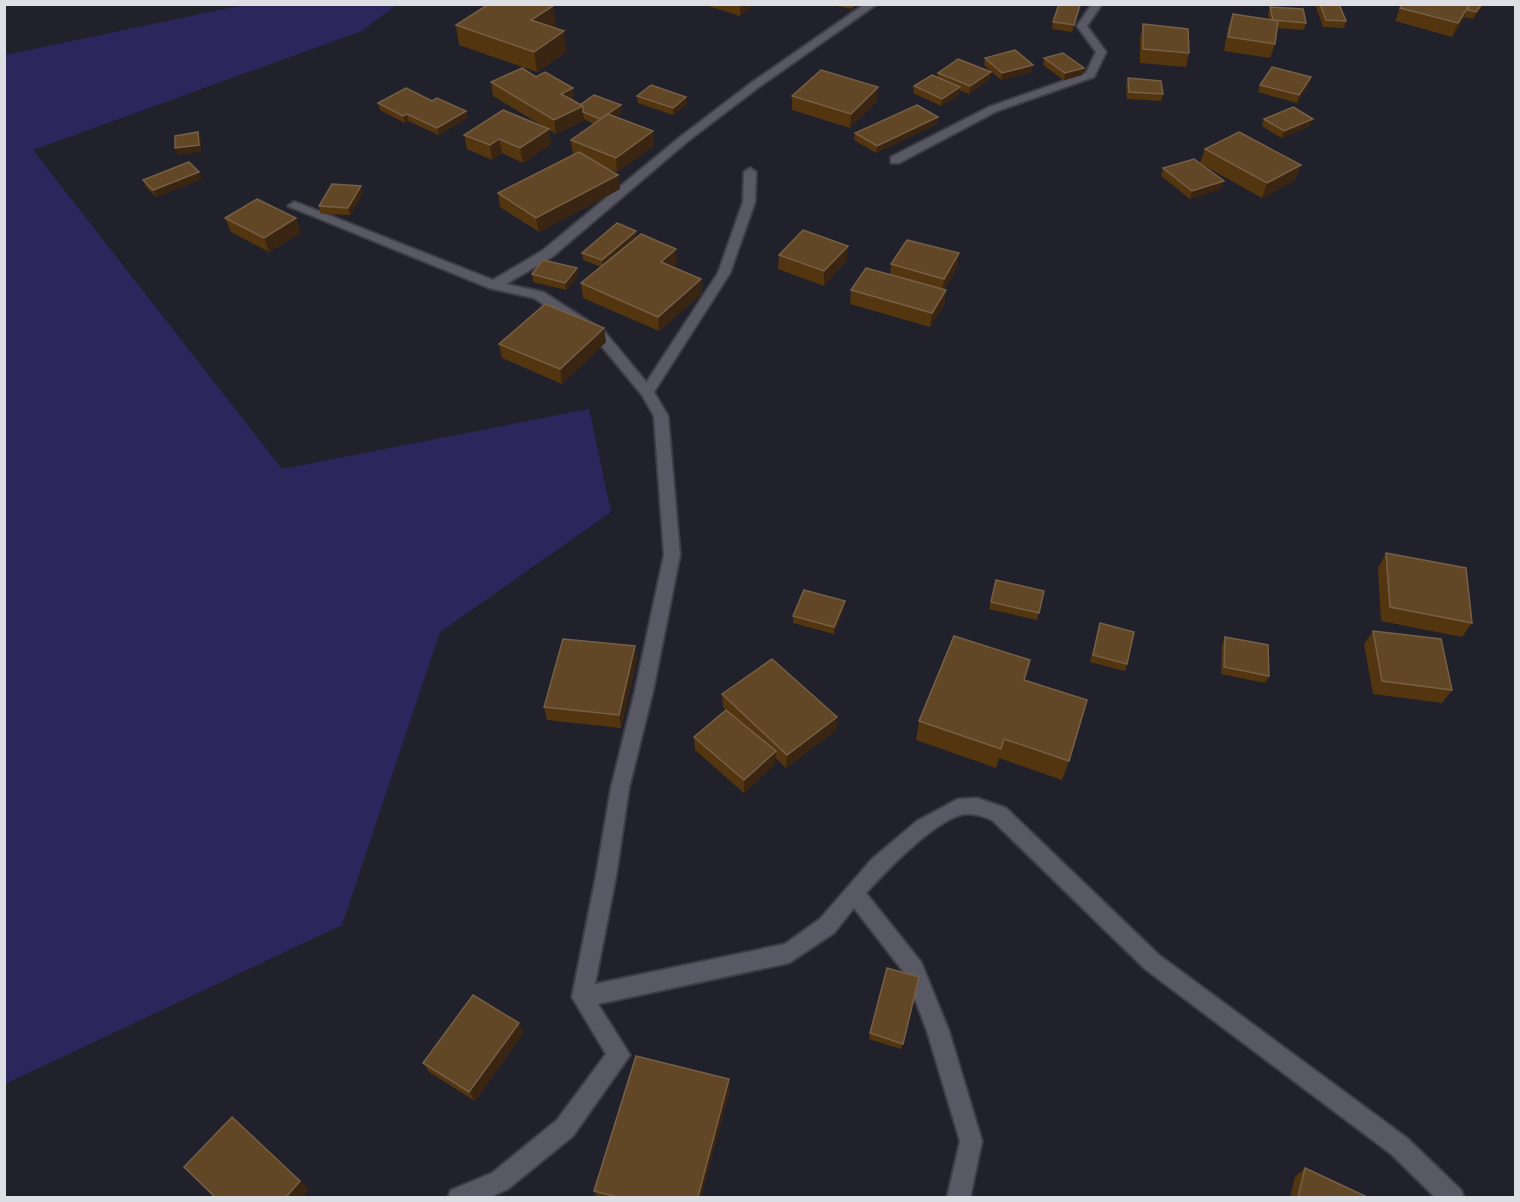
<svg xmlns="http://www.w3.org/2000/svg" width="1520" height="1202" font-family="Montserrat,sans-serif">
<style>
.green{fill:#2b265c}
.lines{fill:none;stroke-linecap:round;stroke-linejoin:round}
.service-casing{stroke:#3e3d45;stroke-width:4}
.minor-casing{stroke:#3e3d45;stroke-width:4}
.service{fill:#595965;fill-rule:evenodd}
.minor{fill:#595965;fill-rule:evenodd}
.wall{fill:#533510}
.shaded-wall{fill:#392511}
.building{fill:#624727;stroke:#765f45;stroke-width:1.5}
</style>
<rect width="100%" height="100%" fill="#21212b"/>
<polygon class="green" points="248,4 396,5 362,31 33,150 282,469 589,409 611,512 440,632 342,925 5,1084 5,55"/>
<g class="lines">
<g class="service-casing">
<polygon id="service" points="750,168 756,172 755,202 730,273 652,395 642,395 640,392 642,389 718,273 743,202 744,172"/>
</g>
<g class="minor-casing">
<g id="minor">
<path d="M 865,4 L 877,4 L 759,87 L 688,141 L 552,257 L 506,284 L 543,292 L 604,331 L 652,389 L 668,416 L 680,555 L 653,691 L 629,788 L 616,876 L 595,984 L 785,944 L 820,919 L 872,859 L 917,821 L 958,799 L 977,798 L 1006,808 L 1159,955 L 1407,1138 L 1461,1190 L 1464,1198 L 1436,1198 L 1391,1154 L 1145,969 L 992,820 C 982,816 971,812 960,815 C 930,825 887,870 866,893 L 921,962 L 949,1031 L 982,1141 L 970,1198 L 947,1198 L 960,1141 L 927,1031 L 906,975 L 854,908 L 834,933 L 789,963 L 598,1004 L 630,1055 L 573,1136 L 508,1189 L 488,1198 L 448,1198 L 451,1190 L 492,1173 L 557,1120 L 606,1054 L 572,997 L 596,876 L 611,788 L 635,691 L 664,555 L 654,416 L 642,395 L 594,337 L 534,298 L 489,288 L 288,206 L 294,202 L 298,203 L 493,280 L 542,251 L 680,137 L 751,83 Z"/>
<polygon points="1092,4 1102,4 1087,26 1106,52 1094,77 997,111 899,163 891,163 891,157 989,107 1086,73 1096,52 1077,26"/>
</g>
</g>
<use href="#service" class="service"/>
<use href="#minor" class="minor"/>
</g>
<g class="wall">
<polygon points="702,4 754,4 740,16"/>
<polygon points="827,4 855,4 852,9"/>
<polygon points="1316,4 1339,4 1346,21 1344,28 1323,27 1316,7"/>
<polygon points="1403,4 1485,4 1473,19 1465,17 1452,37 1395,21 1400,8"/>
<polygon points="1080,5 1072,32 1052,29 1053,22"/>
<polygon points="1270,7 1306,23 1304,30 1277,28 1275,44 1270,58 1224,51 1228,28 1233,14 1269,19 1268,14"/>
<polygon points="1143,24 1189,53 1186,67 1140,63 1140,38"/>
<polygon points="456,25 556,26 553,27 567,51 537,72 459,45"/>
<polygon points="985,58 1033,65 1031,72 1001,80 984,65"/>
<polygon points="1044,58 1084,68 1082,75 1064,80 1043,65"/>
<polygon points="938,73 990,79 969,94 959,90 959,95 941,106 913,93 914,86 937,78"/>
<polygon points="1128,78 1163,94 1161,101 1127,99 1126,86"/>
<polygon points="491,82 574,101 580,105 621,105 622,112 615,117 654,146 617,172 605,167 618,175 620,189 539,232 500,207 498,193 573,154 571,140 594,124 584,119 584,120 556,134 549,130 551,144 523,163 502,153 492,160 467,149 464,135 546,128 493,96"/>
<polygon points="1309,84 1297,103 1258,92 1260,85"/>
<polygon points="878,87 877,101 850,128 792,110 792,96"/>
<polygon points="637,96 686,97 687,104 673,115 638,103"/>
<polygon points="432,101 466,111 467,118 439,135 408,121 405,123 380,110 378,103"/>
<polygon points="938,117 937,124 876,153 854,140 855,133"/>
<polygon points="1264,119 1310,126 1281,138 1262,126"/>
<polygon points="1205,149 1301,165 1295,180 1262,198 1201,164 1221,189 1190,199 1161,176 1163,168 1200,163"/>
<polygon points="202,179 156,197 146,187 143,180"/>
<polygon points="363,193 350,215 321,214 319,206"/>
<polygon points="225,218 301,232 269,252 231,232"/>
<polygon points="637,238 677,264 673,267 701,279 702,293 659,331 583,298 581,283 601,267 583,260 582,253"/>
<polygon points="959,253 957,268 944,290 946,290 944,305 930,327 850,304 851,290 890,275 891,264"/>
<polygon points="779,255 847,260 824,286 778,269"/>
<polygon points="577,268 578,276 566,290 533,282 532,274"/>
<polygon points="606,342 562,384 502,358 499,344"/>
<polygon points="1386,553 1472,623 1462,637 1381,621 1378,568"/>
<polygon points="996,580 1044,591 1037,620 989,609"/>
<polygon points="845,601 844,608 834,634 793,623 793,616"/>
<polygon points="1100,623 1127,664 1125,671 1090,662"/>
<polygon points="1373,631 1452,690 1442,703 1373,694 1364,644"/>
<polygon points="1225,637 1269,676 1265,683 1221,674 1222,644"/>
<polygon points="637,659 621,728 547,720 544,707"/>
<polygon points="1025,680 1069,761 1062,780 999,758 996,768 916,740 919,721"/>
<polygon points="722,694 837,717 836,730 786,768 775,757 775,764 744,793 695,750 694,737 729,713 723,707"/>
<polygon points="919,977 901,1049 869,1039 870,1033"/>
<polygon points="519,1023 523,1033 475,1101 429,1072 423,1063"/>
<polygon points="730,1089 701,1197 597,1197 594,1191"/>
<polygon points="1305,1168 1367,1197 1290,1197 1295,1177"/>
</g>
<g class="shaded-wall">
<polygon points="740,4 754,4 740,16"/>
<polygon points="1482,4 1485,4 1473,19 1476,12"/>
<polygon points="553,6 556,26 534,40 531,20"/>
<polygon points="1469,6 1463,20 1452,37 1458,23"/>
<polygon points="564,31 567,51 537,72 534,52"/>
<polygon points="1033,65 1031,72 1001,80 1002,73"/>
<polygon points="1084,68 1082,75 1064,80 1065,73"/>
<polygon points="991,72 990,79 969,94 970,86"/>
<polygon points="1311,77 1309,84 1297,103 1299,95"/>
<polygon points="878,87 877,101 850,128 851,114"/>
<polygon points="960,87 959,95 941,106 942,99"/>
<polygon points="573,88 574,102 561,94"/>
<polygon points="686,97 687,104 673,115 673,108"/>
<polygon points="621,105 622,112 602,127 601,120"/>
<polygon points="583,106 584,120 556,134 554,120"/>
<polygon points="466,111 467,118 439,135 437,128"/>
<polygon points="407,114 408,121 405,123 403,116"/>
<polygon points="938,117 937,124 876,153 877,146"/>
<polygon points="1313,119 1310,126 1281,138 1284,131"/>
<polygon points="549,129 551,144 523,163 520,148"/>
<polygon points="653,131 654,146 617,172 616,158"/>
<polygon points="198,132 201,139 201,152 178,155 175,148"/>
<polygon points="499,139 502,153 492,160 490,145"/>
<polygon points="1301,165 1295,180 1262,198 1267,183"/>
<polygon points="199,172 202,179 156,197 153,190"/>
<polygon points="618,175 620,189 539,232 536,218"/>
<polygon points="1224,181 1221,189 1190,199 1192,191"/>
<polygon points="361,186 363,193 350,215 348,208"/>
<polygon points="296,218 301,232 269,252 264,238"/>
<polygon points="636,231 637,238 602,268 602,260"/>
<polygon points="848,246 847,260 824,286 824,271"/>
<polygon points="676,249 677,264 662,277 661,262"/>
<polygon points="959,253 957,268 942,293 944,279"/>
<polygon points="577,268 578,276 566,290 565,283"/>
<polygon points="701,279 702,293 659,331 658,317"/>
<polygon points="946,290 944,305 930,327 932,313"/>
<polygon points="604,328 606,342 562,384 560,369"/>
<polygon points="845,601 844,608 834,634 834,627"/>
<polygon points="635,646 637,659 621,728 619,715"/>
<polygon points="837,717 836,730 786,768 787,755"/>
<polygon points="776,751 775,764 744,793 744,780"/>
<polygon points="519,1023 523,1033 475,1101 469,1092"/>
<polygon points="729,1079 730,1089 701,1197 698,1197"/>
<polygon points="232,1117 309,1189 302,1197 286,1197"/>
</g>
<g class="building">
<polygon points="489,4 548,4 553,6 531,20 564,31 534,52 456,25"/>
<polygon points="1059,4 1080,5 1074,25 1053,22"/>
<polygon points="1320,4 1339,4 1346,21 1326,20"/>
<polygon points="1403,4 1462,4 1469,6 1458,23 1400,8"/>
<polygon points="1462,4 1482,4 1476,12 1468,10 1469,6"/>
<polygon points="1270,7 1303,9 1306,23 1273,20"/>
<polygon points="1233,14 1278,21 1275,44 1228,37"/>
<polygon points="1143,24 1188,29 1189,53 1143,49"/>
<polygon points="1015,50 1033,65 1002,73 985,58"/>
<polygon points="1063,53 1084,68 1065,73 1044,58"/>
<polygon points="958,59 991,72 970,86 938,73"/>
<polygon points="1272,67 1311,77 1299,95 1260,85"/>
<polygon points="522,68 536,77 545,72 573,88 561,94 583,106 554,120 491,82"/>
<polygon points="821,70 878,87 851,114 792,96"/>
<polygon points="932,75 960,87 942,99 914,86"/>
<polygon points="1128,78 1161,81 1163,94 1129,92"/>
<polygon points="651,85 686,97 673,108 637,96"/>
<polygon points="406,88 432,101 437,98 466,111 437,128 407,114 403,116 378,103"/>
<polygon points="594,95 621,105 600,119 583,112 583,106 580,105"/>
<polygon points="917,105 938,117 877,146 855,133"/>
<polygon points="1293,107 1313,119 1284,131 1264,119"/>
<polygon points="503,110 549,129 520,148 499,139 490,145 464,135"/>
<polygon points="608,114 653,131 616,158 571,140"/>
<polygon points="198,132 199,145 175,148 175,136"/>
<polygon points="1239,132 1301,165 1267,183 1205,149"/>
<polygon points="579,152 618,175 536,218 498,193"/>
<polygon points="1194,159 1224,181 1192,191 1163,168"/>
<polygon points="189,162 199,172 153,190 143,180"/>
<polygon points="332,184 361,186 348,208 319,206"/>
<polygon points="257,199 296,218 264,238 225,218"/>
<polygon points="617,223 636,231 602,260 582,253"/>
<polygon points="803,230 848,246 824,271 779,255"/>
<polygon points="641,234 676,249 661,262 701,279 658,317 581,283"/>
<polygon points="907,240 959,253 944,279 891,264"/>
<polygon points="543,260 577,268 565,283 532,274"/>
<polygon points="866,268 946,290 932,313 851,290"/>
<polygon points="545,304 604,328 560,369 499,344"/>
<polygon points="1386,553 1466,568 1472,623 1390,607"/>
<polygon points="996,580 1044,591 1039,613 991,602"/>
<polygon points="804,590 845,601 834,627 793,616"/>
<polygon points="1100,623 1134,632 1127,664 1093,655"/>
<polygon points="1373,631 1441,639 1452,690 1382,681"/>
<polygon points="954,636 1030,660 1024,680 1087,700 1069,761 1004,739 1001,749 919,721"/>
<polygon points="1225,637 1268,645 1269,676 1224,667"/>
<polygon points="563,639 635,646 619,715 544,707"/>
<polygon points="772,659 837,717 787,755 722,694"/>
<polygon points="726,710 776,751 744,780 694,737"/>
<polygon points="887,968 919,977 903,1044 870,1033"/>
<polygon points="473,995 519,1023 469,1092 423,1063"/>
<polygon points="636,1056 729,1079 698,1197 617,1197 594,1191"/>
<polygon points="232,1117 300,1181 286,1197 215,1197 184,1167"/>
<polygon points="1305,1168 1367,1197 1298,1197"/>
</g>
<rect width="1520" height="1202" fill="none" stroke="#dedee5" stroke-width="12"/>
</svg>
